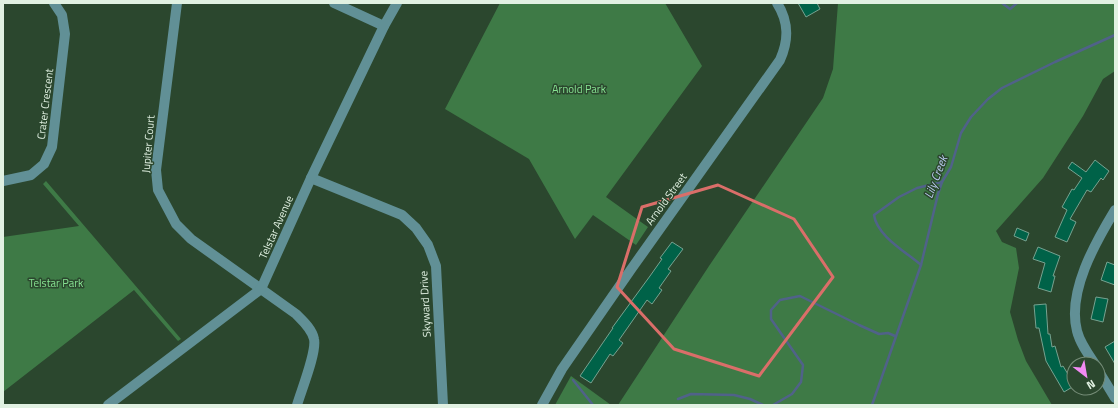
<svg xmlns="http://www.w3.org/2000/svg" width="1118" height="408" font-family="'Titillium Web',sans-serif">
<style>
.green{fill:#3e7a46}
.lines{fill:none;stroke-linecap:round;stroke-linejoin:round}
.stream{stroke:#506289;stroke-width:2.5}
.building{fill:#006248;stroke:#77a290}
.minor{stroke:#619096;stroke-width:10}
.marked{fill:none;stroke:#da6e69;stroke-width:3;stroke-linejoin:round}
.labels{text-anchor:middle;stroke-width:3;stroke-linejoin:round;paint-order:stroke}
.park-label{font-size:11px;fill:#87e392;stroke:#2b472e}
.street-label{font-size:11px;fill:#e1f1e2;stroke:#2b472e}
.water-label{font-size:12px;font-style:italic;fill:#becef5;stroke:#2b472e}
</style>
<rect width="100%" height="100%" fill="#2b472e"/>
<g class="green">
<polygon points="500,3 665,3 702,66 606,197 648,227 636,245 593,215 575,239 529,159 445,109"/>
<polygon points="838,3 1115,3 1115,71 1103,79 1083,116 1043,178 996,231 1002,242 1016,248 1019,268 1010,312 1018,340 1026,361 1052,405 618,405 709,266 823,98 833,69"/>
<polygon points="46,181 181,339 178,341 134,290 3,392 3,237 79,226 43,184"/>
<polygon points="571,376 611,405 555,405"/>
</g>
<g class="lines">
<g class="stream">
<polyline points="1002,3 1010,9 1017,3"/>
<path d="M 921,265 C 906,252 877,236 874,215 L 899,197 L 917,188 L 942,182"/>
<polyline points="573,380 593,405"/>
<polyline points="678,399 691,394 734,395 750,399 763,405"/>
<polyline points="773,405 792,394 801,382 803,365 771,319 771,310 780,300 800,296 859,325 879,334 888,333 895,336"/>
<polyline points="872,405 921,265 938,194 942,182 951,167 961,133 971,117 988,99 1002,88 1055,62 1115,35"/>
</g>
</g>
<g class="building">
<polygon points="798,3 817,3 820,9 806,17"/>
<polygon points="1095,160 1109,171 1103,180 1101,178 1091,192 1087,190 1070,219 1076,222 1067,242 1055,237 1067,210 1062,207 1072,189 1074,190 1082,178 1068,168 1072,162 1086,172"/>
<polygon points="1017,228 1029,233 1026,241 1014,236"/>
<polygon points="672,242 683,249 668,269 671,271 659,288 662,290 652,304 647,300 619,340 623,343 613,356 610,354 591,383 580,376 613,328 612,328 650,276 662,259 660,258"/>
<polygon points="1038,247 1060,256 1053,276 1055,276 1051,292 1038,288 1045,263 1033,259"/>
<polygon points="1107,262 1115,265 1115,285 1101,280"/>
<polygon points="1096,297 1108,299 1103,322 1091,319"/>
<polygon points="1046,304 1048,334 1050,334 1052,347 1055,346 1061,367 1063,366 1074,384 1074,386 1064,392 1046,361 1039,328 1036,328 1034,305"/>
<polygon points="1115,341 1115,364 1105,347"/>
</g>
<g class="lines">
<g class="minor">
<path d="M 177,3 L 156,170 L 158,190 L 176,224 L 191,239 L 296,314 C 303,321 312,329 314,339 C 317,352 301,391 297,405"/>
<polyline points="334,3 384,26"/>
<polyline points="311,178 402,215 416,228 428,245 436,266 443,405"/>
<polyline points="3,181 31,175 44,164 52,147 65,34 62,15 54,3"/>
<path d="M 1095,364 C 1088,354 1080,343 1077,331 C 1067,292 1095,243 1115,210"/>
<polyline points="1098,370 1115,398"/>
<polyline points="108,405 261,289 311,178 384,26 397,3"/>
<path d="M 542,405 L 562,369 L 632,268 L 780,60 C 789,40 789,22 777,3"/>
</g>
</g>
<path class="marked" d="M 718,185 L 794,219 L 833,277 L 759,376 L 674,349 L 617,287 L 642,207 Z"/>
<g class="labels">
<g class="park-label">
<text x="579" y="93">Arnold Park</text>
<text x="56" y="287">Telstar Park</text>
</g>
<g class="street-label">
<text transform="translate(45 104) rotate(-83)" y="4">Crater Crescent</text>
<text transform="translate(148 144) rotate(-85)" y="4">Jupiter Court</text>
<text transform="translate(666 199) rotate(-54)" y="4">Arnold Street</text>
<text transform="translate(276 227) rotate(-66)" y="4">Telstar Avenue</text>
<text transform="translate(425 304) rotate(-93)" y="4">Skyward Drive</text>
</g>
<g class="water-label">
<text transform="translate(936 177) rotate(-69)" y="4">Lily Creek</text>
</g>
</g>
<rect width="1118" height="408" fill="none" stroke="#e1f1e2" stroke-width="8"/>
<g transform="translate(1086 376) rotate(149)"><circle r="19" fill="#2b472e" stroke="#748b76"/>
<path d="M0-3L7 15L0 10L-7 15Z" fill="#f28af3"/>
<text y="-6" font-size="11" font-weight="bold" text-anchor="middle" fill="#e1f1e2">N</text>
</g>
</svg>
